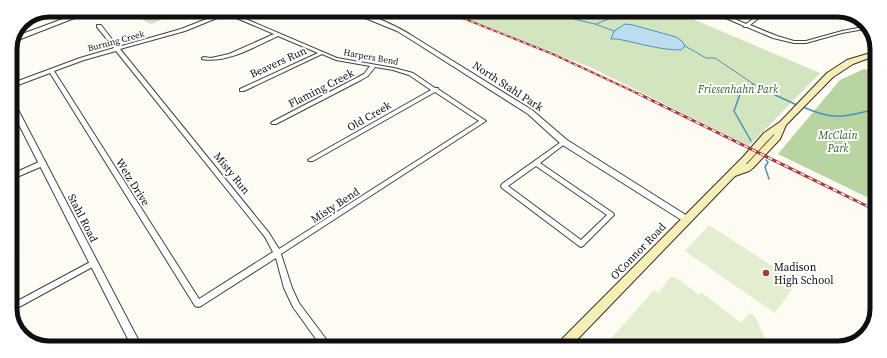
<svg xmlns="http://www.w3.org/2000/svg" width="887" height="358" font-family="'Source Serif 4',serif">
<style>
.green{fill:#d3e5bf}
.forest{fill:#b8d4a0}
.cemetery{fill:#d6dec5}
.pitch{fill:#e3edd0}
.water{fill:#bcddf0;stroke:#4b92bf}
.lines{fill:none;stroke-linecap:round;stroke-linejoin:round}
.stream-far1{stroke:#4b92bf;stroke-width:1}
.stream{stroke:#4b92bf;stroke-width:1.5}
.minor-casing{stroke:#424242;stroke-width:2}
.tertiary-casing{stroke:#424242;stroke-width:2}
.secondary-casing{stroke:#313131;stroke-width:2}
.minor{fill:#fff;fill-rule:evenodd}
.tertiary{fill:#fff;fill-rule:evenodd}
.secondary{fill:#f6eeb5;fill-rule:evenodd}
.rail-far1-casing{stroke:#b0363d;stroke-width:2}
.rail-casing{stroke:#b0363d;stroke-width:3}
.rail-far1{stroke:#fff;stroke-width:1;stroke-dasharray:3.5;stroke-linecap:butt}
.rail{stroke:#fff;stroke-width:1.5;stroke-dasharray:4.5;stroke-linecap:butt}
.poi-dot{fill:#b0363d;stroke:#fff;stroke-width:1.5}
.labels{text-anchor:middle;stroke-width:4;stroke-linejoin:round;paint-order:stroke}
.far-street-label{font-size:9px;fill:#0f0f0f;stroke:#fff}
.street-label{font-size:11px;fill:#0f0f0f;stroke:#fff}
.park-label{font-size:11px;font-style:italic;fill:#336026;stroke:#fff}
.poi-label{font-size:11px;fill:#0f0f0f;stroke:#fff;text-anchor:start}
.rim{fill:none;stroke:#0f0f0f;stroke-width:5}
</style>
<rect width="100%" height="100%" fill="#fefbf2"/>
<polygon class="green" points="445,11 676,12 820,73 749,146 592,68"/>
<polygon class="forest" points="864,69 877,72 875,201 778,154 840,80"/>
<polygon class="cemetery" points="122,10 184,10 151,24"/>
<g class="pitch">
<polygon points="709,225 797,282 775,313 685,251"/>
<polygon points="671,277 677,278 699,295 701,292 741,323 749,313 755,316 769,348 615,347 609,341 654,290 658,293"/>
</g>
<path class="water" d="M 625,24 L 633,25 L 676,37 L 682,41 L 685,46 L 681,50 C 659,50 639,43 617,39 L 611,39 L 614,31 Z"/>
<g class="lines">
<g class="stream-far1">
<polyline points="544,12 595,24 614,31"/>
<polyline points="596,24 611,18 619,12"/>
<polyline points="685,46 706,58 715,58 758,87 775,95"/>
<polyline points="740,95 743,89 754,84"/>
</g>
<g class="stream">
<polyline points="740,94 734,111 751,141"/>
<polyline points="773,94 797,105"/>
<path d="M 803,107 C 835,121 843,117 876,109"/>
<polyline points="766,160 768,162 765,167 769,179"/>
</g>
<g class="minor-casing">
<g id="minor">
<path d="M 227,11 L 337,58 L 394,68 L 413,73 L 435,88 L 438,88 L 438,89 L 486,121 L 281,254 L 292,288 L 299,303 L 329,343 L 330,346 L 321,346 L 293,307 L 284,288 L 276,258 L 201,306 L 198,307 L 195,306 L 50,73 L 10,88 L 10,84 L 80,58 L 114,48 L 97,27 L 97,25 L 101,25 L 118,47 L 181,29 ZM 227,14 L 274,34 L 229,54 L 211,58 L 204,57 L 202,58 L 202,59 C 227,64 256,46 278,36 L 318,53 L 240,89 L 240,91 L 244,91 L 322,54 L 336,60 L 370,66 L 364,74 L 272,122 L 271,123 L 272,124 L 276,124 L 361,80 L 368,76 L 375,67 L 393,70 L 409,75 L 431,90 L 309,159 L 308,160 L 309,161 L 313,161 L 435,92 L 479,121 L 279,249 L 269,233 L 120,49 L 185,31 ZM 116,51 L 265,237 L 273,252 L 199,299 L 54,71 L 84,60 Z"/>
<polygon points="712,12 719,12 746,24 761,13 765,13 764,14 750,25 777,36 794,41 806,41 842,31 869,26 870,28 842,33 806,43 794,43 773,38 747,27 744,27 744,26"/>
<path d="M 564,140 L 567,142 L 566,143 L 540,163 L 613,213 L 614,215 L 583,246 L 581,247 L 579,246 L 502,188 L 501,186 L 502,184 ZM 536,166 L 607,215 L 581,240 L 508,186 Z"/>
<polygon points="41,161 45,161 46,163 45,165 10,180 10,175"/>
<polygon points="94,260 96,261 97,263 96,265 10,312 10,305"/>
</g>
</g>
<g class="tertiary-casing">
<g id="tertiary">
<polygon points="87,10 95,10 13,42 14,37"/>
<path d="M 348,11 C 366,11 399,27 414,37 L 532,110 L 567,140 L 689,217 L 690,219 L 689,221 L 686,222 L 683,221 L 561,144 L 528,114 L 410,39 L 397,31 Z"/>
<polygon points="10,98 13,100 141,345 131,345 10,107"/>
</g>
</g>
<g class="secondary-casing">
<path id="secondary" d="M 877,51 L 877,55 L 853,64 L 833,77 L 786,125 L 780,139 L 753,168 L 749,171 L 735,176 L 570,347 L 556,347 L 558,343 L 743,157 L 764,133 L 780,122 L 827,73 L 847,60 ZM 774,134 L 774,135 L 747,164 L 746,164 Z"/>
</g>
<use href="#minor" class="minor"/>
<use href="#tertiary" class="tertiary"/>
<use href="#secondary" class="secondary"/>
<g class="rail-far1-casing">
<polyline id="rail-far1" points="445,11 555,55 641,95"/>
</g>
<g class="rail-casing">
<polyline id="rail" points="639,94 875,210"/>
</g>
<use href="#rail-far1" class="rail-far1"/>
<use href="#rail" class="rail"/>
</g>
<circle class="poi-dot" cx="766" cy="273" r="4"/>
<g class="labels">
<g class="far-street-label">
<text transform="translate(116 41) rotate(-15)" y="3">Burning Creek</text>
<text transform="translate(371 57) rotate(10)" y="3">Harpers Bend</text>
</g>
<g class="street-label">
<text transform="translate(278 62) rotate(-24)" y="4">Beavers Run</text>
<text transform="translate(508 86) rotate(33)" y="4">North Stahl Park</text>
<text transform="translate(321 88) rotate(-27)" y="4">Flaming Creek</text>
<text transform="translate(369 116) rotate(-30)" y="4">Old Creek</text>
<text transform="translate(232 173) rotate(51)" y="4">Misty Run</text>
<text transform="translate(133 182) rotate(58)" y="4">Wetz Drive</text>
<text transform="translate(335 205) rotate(-33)" y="4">Misty Bend</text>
<text transform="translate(83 218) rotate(63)" y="4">Stahl Road</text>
<text transform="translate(638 251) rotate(-46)" y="4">O'Connor Road</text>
</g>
<g class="park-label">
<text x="738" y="93">Friesenhahn Park</text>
<text x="838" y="139">McClain<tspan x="838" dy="13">Park</tspan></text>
</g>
<g class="poi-label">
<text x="774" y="271">Madison<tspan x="774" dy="13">High School</tspan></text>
</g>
</g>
<path d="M0 0H887V358H0ZM49 17H838A32 32 0 0 1 870 49V309A32 32 0 0 1 838 341H49A32 32 0 0 1 17 309V49A32 32 0 0 1 49 17Z" fill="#fff" fill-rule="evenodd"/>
<path class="rim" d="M49 17H838A32 32 0 0 1 870 49V309A32 32 0 0 1 838 341H49A32 32 0 0 1 17 309V49A32 32 0 0 1 49 17Z"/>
</svg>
